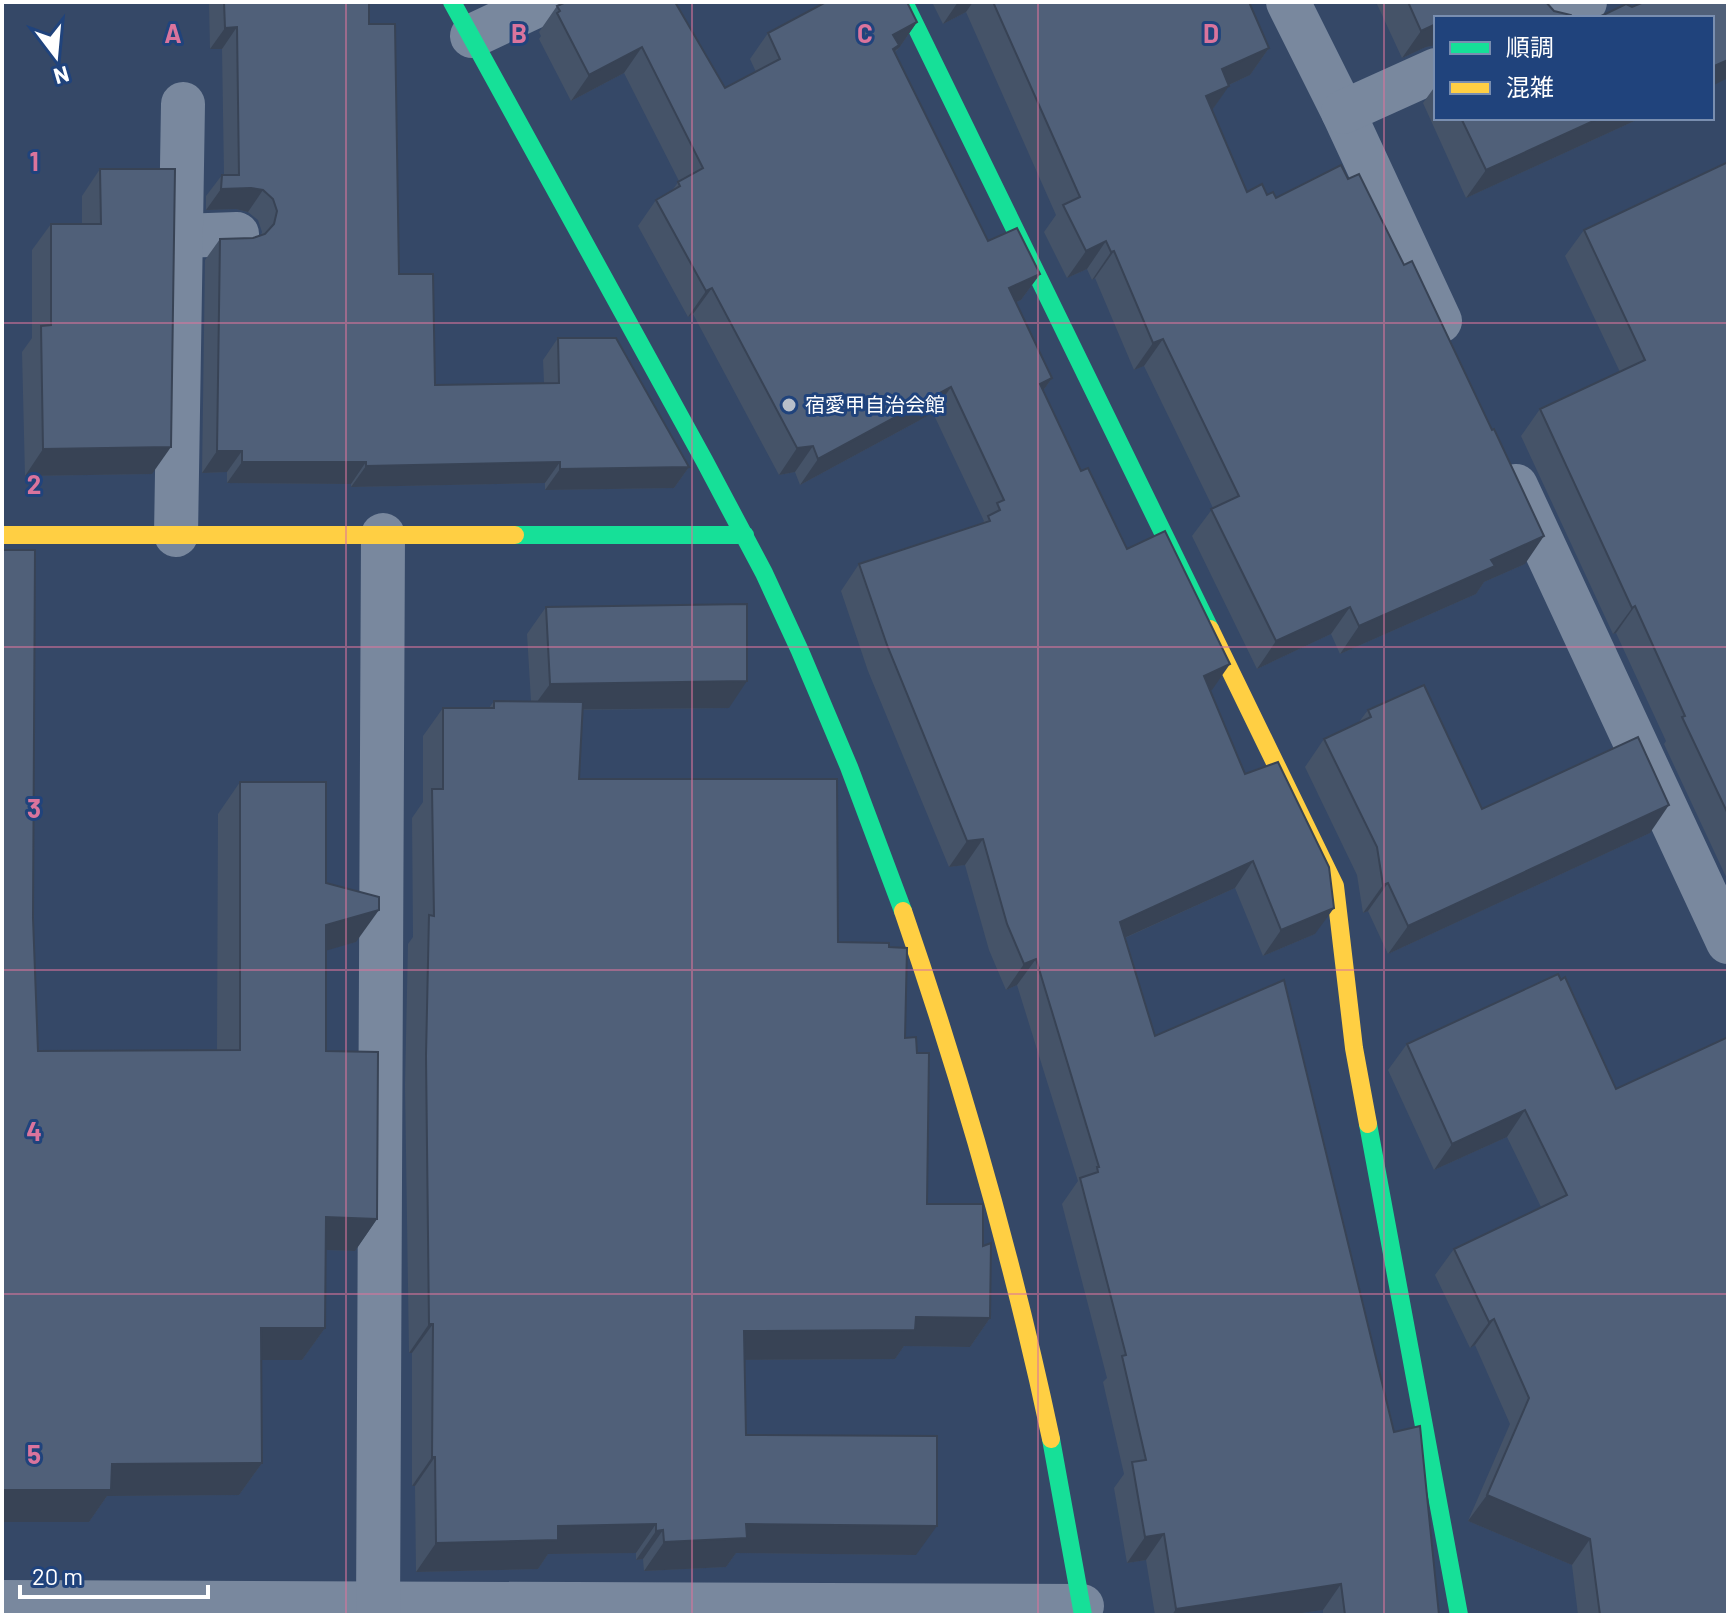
<svg xmlns="http://www.w3.org/2000/svg" width="1730" height="1617" font-family="Barlow,'Noto Sans JP',sans-serif">
<style>
.lines{fill:none;stroke-linecap:round;stroke-linejoin:round}
.street{stroke:#79889e;stroke-width:44}
.fast{stroke:#16e098;stroke-width:18}
.slow{stroke:#ffcf43;stroke-width:18}
.wall{fill:#455368}
.shaded-wall{fill:#384355}
.building{fill:#506079;stroke:#384355;stroke-width:2}
.grid{fill:none;stroke:#da749d;stroke-width:2;stroke-opacity:0.55}
.poi-dot{fill:#b8bfca;stroke:#20437c;stroke-width:3}
.labels{text-anchor:middle;stroke-width:6;stroke-linejoin:round;paint-order:stroke}
.poi-label{font-size:20px;fill:#fff;stroke:#20437c;text-anchor:start}
.grid-label{font-size:26px;text-anchor:middle;font-weight:bold;fill:#da749d;stroke:#20437c;stroke-width:6;stroke-linejoin:round;paint-order:stroke}
</style>
<rect width="100%" height="100%" fill="#354867"/>
<g class="lines">
<g class="street">
<polyline points="1288,2 1343,112 1440,321"/>
<polyline points="1549,18 1585,2"/>
<polyline points="472,36 544,2"/>
<polyline points="1343,112 1436,70"/>
<polyline points="181,236 237,234"/>
<polyline points="1516,486 1728,942"/>
<polyline points="176,535 183,104"/>
<polyline points="2,1602 1082,1606"/>
<polyline points="378,1615 383,535"/>
</g>
<g class="fast">
<polyline points="452,2 704,460 764,573 800,651 849,767 903,911"/>
<polyline points="904,2 1210,629"/>
<polyline points="515,535 745,535"/>
<polyline points="1368,1124 1459,1615"/>
<polyline points="1051,1439 1083,1615"/>
</g>
<g class="slow">
<polyline points="2,535 515,535"/>
<polyline points="1210,629 1335,886 1354,1048 1368,1124"/>
<path d="M 903,911 C 963,1085 1013,1260 1051,1439"/>
</g>
</g>
<g class="wall">
<polygon points="209,2 369,2 369,24 399,274 435,385 544,383 543,360 558,338 689,467 674,488 545,490 545,483 351,487 351,484 227,483 227,472 202,473 205,260 220,239 253,238 261,235 262,232 258,220 248,212 236,209 206,210 206,196 222,175 224,175 222,49 210,49"/>
<polygon points="932,2 1249,2 1269,48 1250,75 1229,85 1212,110 1247,192 1267,195 1276,198 1525,564 1484,582 1476,594 1340,654 1331,634 1257,669 1192,536 1213,508 1144,366 1134,370 1095,278 1092,280 1087,269 1067,278 1044,232 1056,215 966,12 943,24"/>
<polygon points="1376,2 1546,2 1436,18 1436,45 1426,47 1402,58"/>
<polygon points="557,6 725,88 756,72 750,59 768,33 917,22 899,48 895,52 988,241 1040,274 1021,300 1015,303 1052,378 1043,391 1081,471 1212,690 1210,690 1245,774 1315,934 1263,956 1235,888 1125,938 1155,1036 1394,1432 1439,1615 1323,1615 1323,1610 1288,1615 1155,1615 1146,1560 1127,1563 1114,1488 1124,1474 1103,1382 1107,1378 1062,1204 1078,1181 1017,985 1006,990 989,950 965,865 949,867 868,671 841,591 859,564 982,524 984,521 933,413 800,485 795,472 779,475 693,314 688,317 638,226 656,200 671,192 679,181 624,73 571,101 539,39 541,36 539,32"/>
<polygon points="1436,85 1436,118 1641,118 1466,198 1423,103"/>
<polygon points="1728,162 1728,881 1664,744 1666,741 1616,633 1613,634 1521,436 1540,409 1620,372 1565,256 1584,230"/>
<polygon points="100,169 152,474 25,476 22,352 32,338 32,250 51,224 82,224 82,196"/>
<polygon points="546,607 729,708 582,710 579,779 838,942 905,1038 927,1204 983,1246 990,1318 970,1347 904,1346 895,1359 745,1360 746,1435 916,1555 736,1553 726,1567 644,1571 643,1559 636,1560 636,1553 548,1554 538,1569 416,1572 415,1486 412,1486 412,1353 409,1353 405,1085 408,944 413,937 412,818 423,802 423,736 443,708 489,708 494,701 531,701 527,634"/>
<polygon points="1368,710 1482,809 1650,833 1388,954 1368,911 1363,913 1357,875 1305,767 1324,739 1359,722"/>
<polygon points="240,782 326,883 356,942 326,950 326,1051 377,1219 355,1251 326,1250 325,1328 302,1360 261,1360 262,1463 239,1495 107,1496 89,1522 2,1522 33,918 38,1051 217,1050 218,814"/>
<polygon points="1558,974 1728,1615 1578,1615 1572,1565 1468,1521 1510,1424 1475,1345 1470,1348 1435,1275 1454,1249 1541,1207 1507,1137 1434,1170 1388,1070 1407,1044"/>
</g>
<g class="shaded-wall">
<polygon points="958,2 973,2 966,12 943,24"/>
<polygon points="917,22 899,48 896,50 881,71 893,35"/>
<polygon points="1436,24 1436,45 1426,47 1402,58 1421,31"/>
<polygon points="237,27 222,49 210,49 225,28"/>
<polygon points="642,47 624,73 571,101 589,75"/>
<polygon points="1269,48 1250,75 1203,97 1222,69"/>
<polygon points="1728,60 1728,78 1712,86 1712,67"/>
<polygon points="1229,86 1210,113 1206,96"/>
<polygon points="1600,118 1641,118 1466,198 1486,170"/>
<polygon points="251,188 263,190 248,212 236,209 206,210 221,189"/>
<polygon points="1106,241 1087,269 1067,278 1086,251"/>
<polygon points="1114,251 1095,278 1092,280 1111,252"/>
<polygon points="1040,274 1021,300 990,314 1009,288"/>
<polygon points="712,288 693,314 688,317 706,291"/>
<polygon points="1163,339 1144,366 1134,370 1153,343"/>
<polygon points="1052,378 1033,405 1040,384"/>
<polygon points="951,387 933,413 800,485 818,459"/>
<polygon points="813,446 795,472 779,475 797,448"/>
<polygon points="171,447 152,474 25,476 43,449"/>
<polygon points="217,451 242,451 227,472 202,473"/>
<polygon points="242,462 366,462 351,484 227,483"/>
<polygon points="560,462 545,483 351,487 366,466"/>
<polygon points="689,467 674,488 545,490 560,469"/>
<polygon points="1544,536 1525,564 1484,582 1476,594 1340,654 1359,626 1491,560"/>
<polygon points="1635,606 1616,633 1613,634 1632,608"/>
<polygon points="1350,607 1331,634 1257,669 1276,641"/>
<polygon points="1230,664 1212,690 1186,702 1204,676"/>
<polygon points="747,681 729,708 531,710 550,684"/>
<polygon points="1669,805 1650,833 1388,954 1408,926"/>
<polygon points="983,839 965,865 949,867 967,841"/>
<polygon points="1253,861 1235,888 1102,948 1120,922"/>
<polygon points="1388,883 1368,911 1363,913 1383,885"/>
<polygon points="1334,908 1315,934 1263,956 1281,930"/>
<polygon points="379,910 356,942 304,957 326,925"/>
<polygon points="1036,959 1017,985 1006,990 1024,964"/>
<polygon points="1525,1110 1507,1137 1434,1170 1452,1144"/>
<polygon points="326,1217 377,1219 355,1251 303,1249"/>
<polygon points="916,1317 990,1318 970,1347 904,1346 895,1359 724,1360 744,1331"/>
<polygon points="1494,1319 1475,1345 1470,1348 1489,1322"/>
<polygon points="429,1324 433,1324 412,1353 409,1353"/>
<polygon points="261,1328 325,1328 302,1360 238,1360"/>
<polygon points="432,1457 435,1457 415,1486 412,1486"/>
<polygon points="262,1463 239,1495 107,1496 89,1522 2,1522 2,1490 112,1464"/>
<polygon points="1487,1495 1590,1539 1572,1565 1468,1521"/>
<polygon points="656,1524 636,1553 548,1554 538,1569 416,1572 436,1543 558,1526"/>
<polygon points="746,1524 937,1526 916,1555 736,1553 726,1567 644,1571 664,1542"/>
<polygon points="663,1530 643,1559 636,1560 656,1531"/>
<polygon points="1164,1534 1146,1560 1127,1563 1145,1537"/>
<polygon points="1341,1584 1323,1610 1288,1615 1172,1615 1176,1609"/>
</g>
<g class="building">
<polygon points="224,2 369,2 369,24 395,24 399,274 433,274 435,385 559,383 558,338 616,338 689,467 560,469 560,462 366,466 366,462 242,462 242,451 217,451 220,239 253,238 265,234 274,224 277,211 273,199 263,190 251,188 221,189 222,175 239,175 237,27 225,28"/>
<polygon points="566,2 675,2 725,88 780,59 768,33 826,2 907,2 917,22 893,35 899,45 893,49 988,241 1017,228 1040,274 1009,288 1052,378 1040,384 1081,471 1088,468 1127,549 1165,531 1230,664 1204,676 1245,774 1278,762 1329,867 1334,908 1281,930 1253,861 1120,922 1155,1036 1284,980 1394,1432 1420,1426 1439,1615 1345,1615 1341,1584 1176,1609 1164,1534 1145,1537 1132,1462 1146,1460 1122,1356 1126,1355 1080,1178 1098,1172 1097,1167 1099,1167 1036,959 1024,964 1007,924 983,839 967,841 887,645 859,564 990,521 988,516 1000,510 997,503 1004,500 951,387 818,459 813,446 797,448 712,288 706,291 656,200 680,186 678,182 703,168 642,47 589,75 557,13 560,11 557,6"/>
<polygon points="993,2 1249,2 1269,48 1222,69 1229,86 1206,96 1247,192 1262,184 1267,195 1273,192 1276,198 1341,165 1348,179 1359,174 1404,265 1412,261 1492,430 1494,429 1544,536 1491,560 1495,566 1359,626 1350,607 1276,641 1211,509 1239,496 1163,339 1153,343 1114,251 1111,252 1106,241 1086,251 1063,205 1080,197"/>
<polygon points="1408,2 1546,2 1554,11 1571,15 1572,18 1436,18 1436,24 1421,31"/>
<polygon points="1644,2 1728,2 1728,60 1712,67 1712,18 1597,18 1626,4 1632,7"/>
<polygon points="1461,118 1600,118 1486,170"/>
<polygon points="1728,162 1728,814 1682,717 1685,716 1635,606 1632,608 1540,409 1645,360 1584,230"/>
<polygon points="100,169 175,169 171,447 43,449 41,326 51,325 51,224 101,224"/>
<polygon points="2,550 35,550 33,918 38,1051 240,1050 240,782 326,782 326,883 379,897 379,910 326,925 326,1051 378,1052 377,1219 326,1217 325,1328 261,1328 262,1463 112,1464 111,1490 2,1490"/>
<polygon points="747,604 747,681 550,684 546,607"/>
<polygon points="1424,685 1482,809 1638,737 1669,805 1408,926 1388,883 1383,885 1377,847 1324,739 1371,717 1368,710"/>
<polygon points="494,701 583,702 579,779 837,779 838,942 889,943 889,947 907,948 905,1038 916,1037 917,1053 929,1053 927,1204 983,1204 983,1246 991,1243 990,1318 916,1317 915,1330 744,1331 746,1435 937,1436 937,1526 746,1524 747,1538 664,1542 663,1530 656,1531 656,1524 558,1526 558,1540 436,1543 435,1457 432,1457 433,1324 429,1324 426,1056 429,915 434,916 432,789 443,789 443,708 494,708"/>
<polygon points="1558,974 1561,980 1565,977 1616,1089 1728,1037 1728,1615 1600,1615 1590,1539 1487,1495 1529,1398 1494,1319 1489,1322 1454,1249 1567,1195 1525,1110 1452,1144 1407,1044"/>
</g>
<path class="grid" d="M 346,2 L 346,1615M 692,2 L 692,1615M 1038,2 L 1038,1615M 1384,2 L 1384,1615M 2,323 L 1728,323M 2,647 L 1728,647M 2,970 L 1728,970M 2,1294 L 1728,1294"/>
<circle class="poi-dot" cx="789" cy="405" r="8"/>
<g class="labels">
<g class="poi-label">
<text x="805" y="412">宿愛甲自治会館</text>
</g>
</g>
<g class="grid-label">
<text x="173" y="43">A</text>
<text x="519" y="43">B</text>
<text x="865" y="43">C</text>
<text x="1211" y="43">D</text>
<text x="34" y="171">1</text>
<text x="34" y="494">2</text>
<text x="34" y="818">3</text>
<text x="34" y="1141">4</text>
<text x="34" y="1464">5</text>
</g>
<rect width="1730" height="1617" fill="none" stroke="#ffffff" stroke-width="8"/>
<rect x="1434" y="16" width="280" height="104" fill="#20437c" stroke="#798eb0" stroke-width="2"/>
<rect x="1450" y="42" width="40" height="12" fill="#16e098" stroke="#798eb0" stroke-width="2"/>
<text x="1506" y="56" font-size="24" fill="#ffffff">順調</text>
<rect x="1450" y="82" width="40" height="12" fill="#ffcf43" stroke="#798eb0" stroke-width="2"/>
<text x="1506" y="96" font-size="24" fill="#ffffff">混雑</text>
<g transform="translate(56 56) rotate(164)" stroke="#20437c" stroke-width="6" paint-order="stroke">
<path d="M0-6L14 30L0 20L-14 30Z" fill="#ffffff"/>
<text y="-12" font-size="22" font-weight="bold" text-anchor="middle" fill="#ffffff">N</text>
</g>
<path d="M20 1585v12h188v-12" fill="none" stroke="#ffffff" stroke-width="4"/>
<text x="32" y="1585" font-size="24" fill="#ffffff" stroke="#20437c" stroke-width="6" paint-order="stroke">20 m</text>
</svg>
